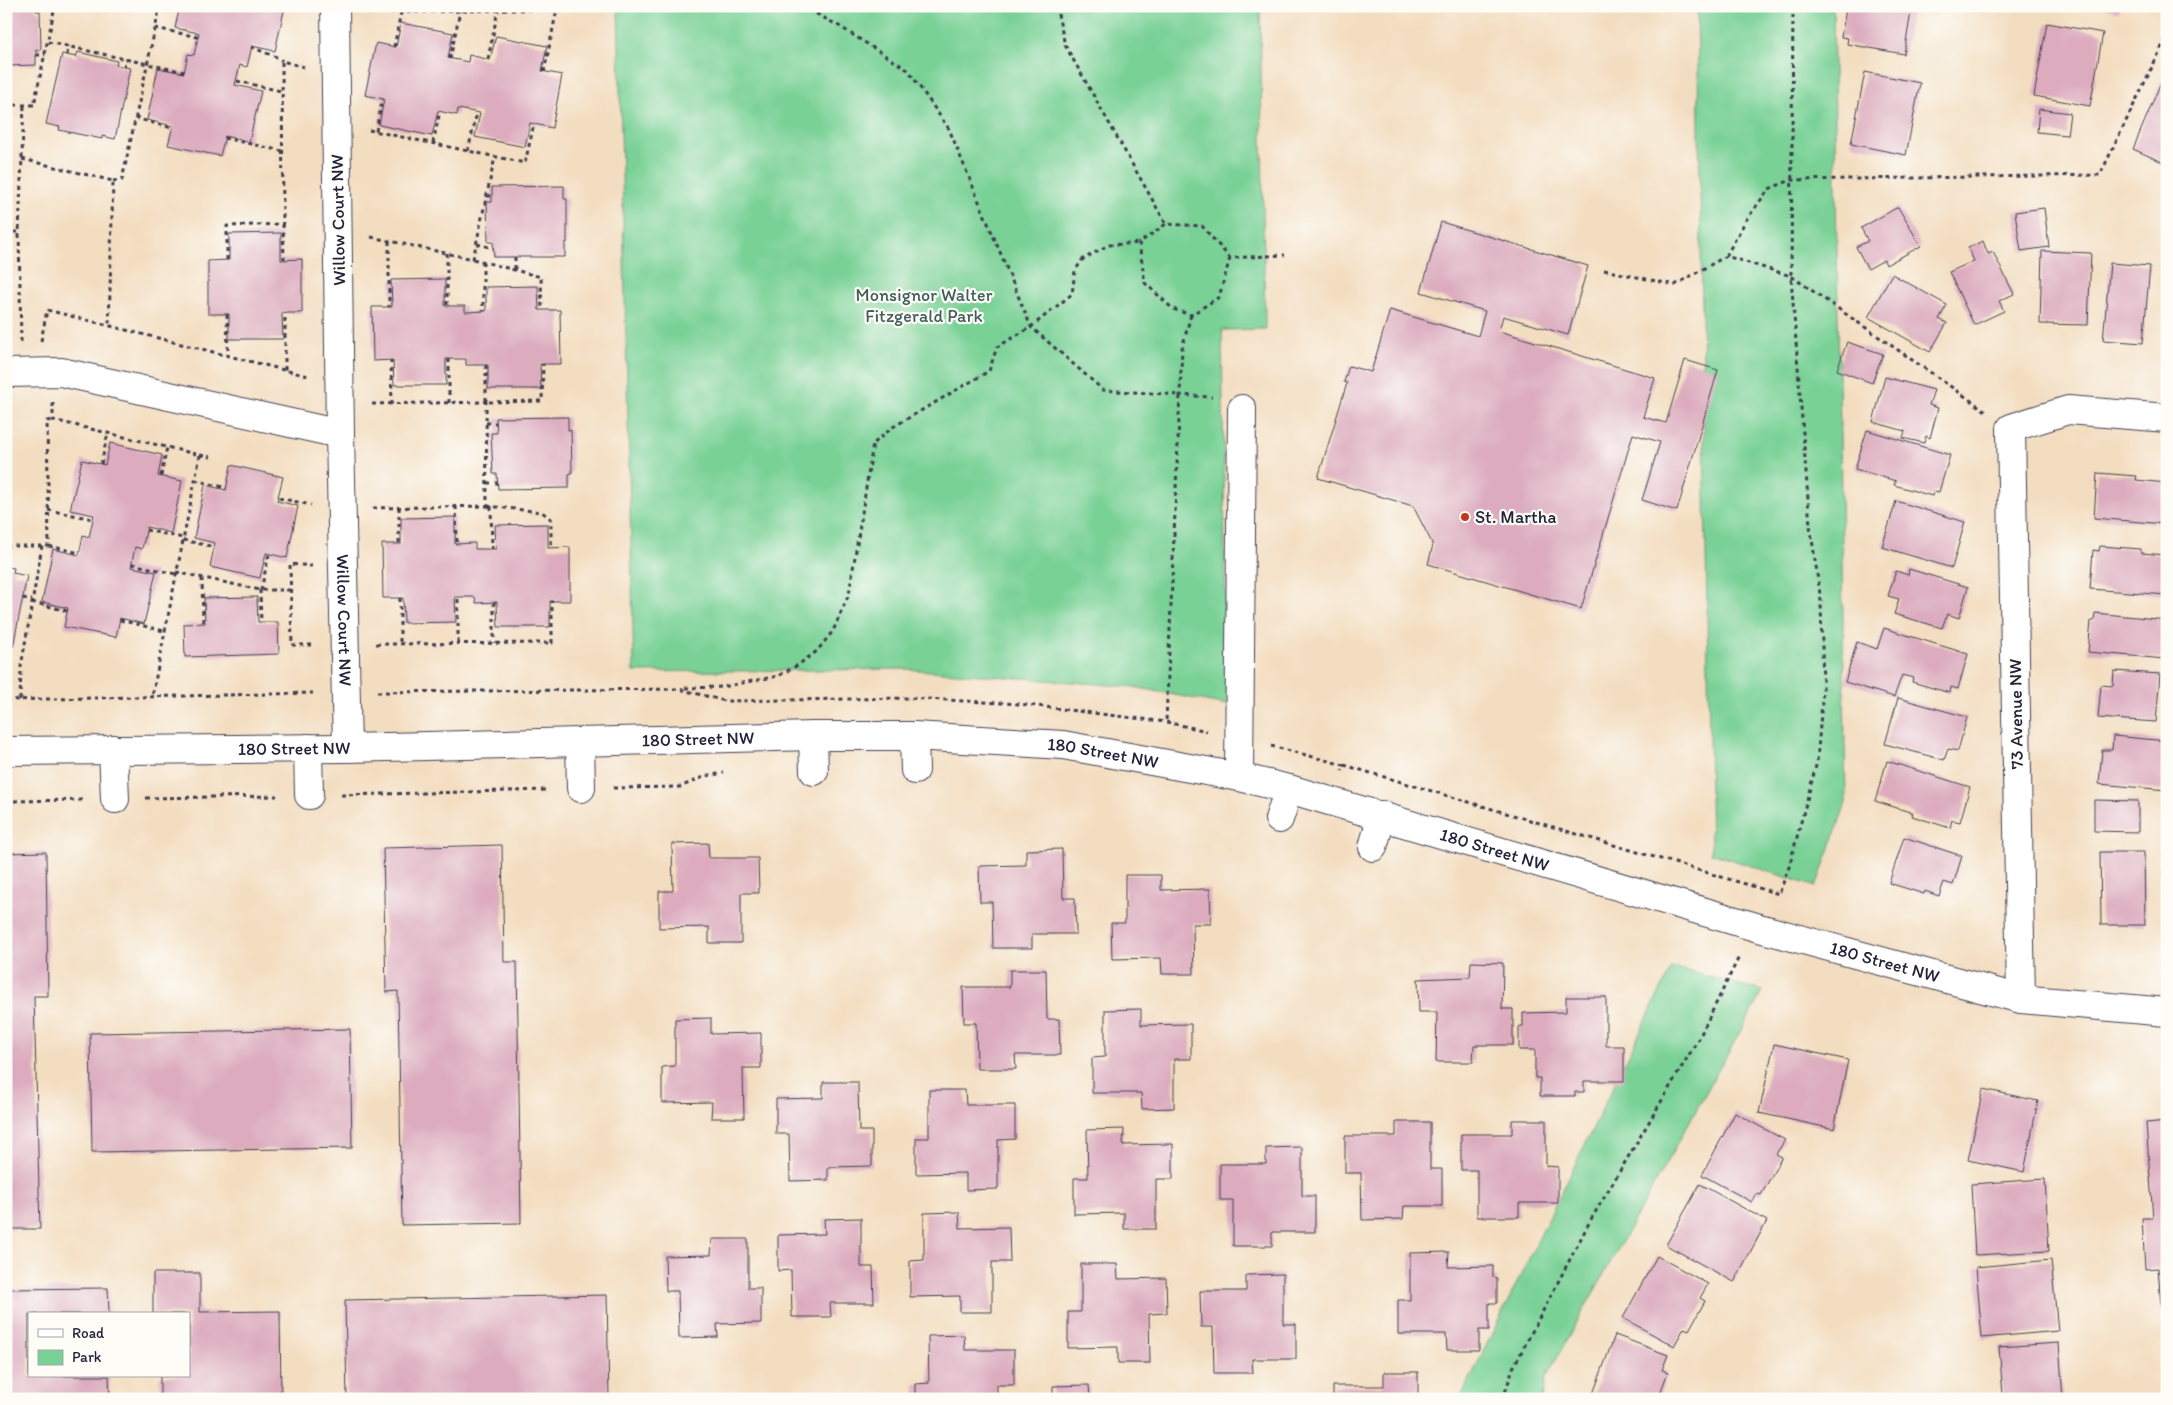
<svg xmlns="http://www.w3.org/2000/svg" width="2173" height="1405" font-family="Itim,sans-serif">
<style>
.green{fill:#79d196;stroke:#4e7a68}
.building{fill:#dcacbe}
.lines{fill:none;stroke-linecap:round;stroke-linejoin:round}
.minor-casing{stroke:#413e4f;stroke-width:30}
.path{stroke:#413e4f;stroke-width:3;stroke-dasharray:4 4;stroke-linecap:butt}
.minor{stroke:#fff;stroke-width:28}
.poi-dot{fill:#c8321e;stroke:#fdfcf7;stroke-width:2}
.labels{text-anchor:middle;stroke-width:4.5;stroke-linejoin:round;paint-order:stroke}
.street-label{font-size:18px;fill:#22223b;stroke:#fdfcf7}
.park-label{font-size:18px;fill:#405f5b;stroke:#fdfcf7}
.poi-label{font-size:18px;fill:#22223b;stroke:#fdfcf7;text-anchor:start}
</style>
<rect width="100%" height="100%" fill="#fdfcf7"/>
<filter id="ink" filterUnits="userSpaceOnUse"><feTurbulence type="fractalNoise" baseFrequency=".02" numOctaves="2"/><feDisplacementMap in="SourceGraphic" scale="10" xChannelSelector="R" yChannelSelector="G"/><feConvolveMatrix kernelMatrix="1 2 1 2 8 2 1 2 1" color-interpolation-filters="sRGB"/></filter>
<filter id="wash" filterUnits="userSpaceOnUse"><feTurbulence type="fractalNoise" baseFrequency=".0096" numOctaves="4" result="noise"/><feDisplacementMap in="SourceGraphic" scale="20" xChannelSelector="R" yChannelSelector="G"/><feGaussianBlur stdDeviation="1.12" result="paint"/><feColorMatrix in="noise" values="0 0 0 0 0 0 0 0 0 0 0 0 0 0 0 0 0 1.4 0 .05"/><feComposite in="paint" operator="in"/></filter>
<g filter="url(#wash)">
<rect width="100%" height="100%" fill="#f3ddc0"/>
<g class="green">
<polygon points="618,6 1260,6 1265,329 1222,330 1227,705 1134,687 905,669 634,672"/>
<polygon points="1697,6 1833,6 1846,803 1816,887 1711,853"/>
<polygon points="1672,967 1763,991 1546,1377 1542,1399 1460,1399"/>
</g>
<g id="blocks">
<g class="building">
<polygon points="6,6 35,6 36,11 40,11 41,50 36,50 36,65 6,66"/>
<polygon points="180,6 285,6 275,51 252,46 247,67 240,65 235,85 261,91 249,142 225,136 220,156 168,145 173,126 147,120 158,68 184,73 188,54 194,55 199,33 175,28"/>
<polygon points="1855,6 1912,6 1904,54 1847,44 1848,38 1841,37 1846,9 1854,10"/>
<polygon points="2098,6 2120,6 2119,12"/>
<polygon points="401,23 453,33 448,58 468,62 469,55 490,60 496,36 547,46 542,71 562,75 552,128 530,123 525,147 475,137 480,113 458,109 457,115 438,111 432,136 379,125 384,99 365,95 376,43 396,47"/>
<polygon points="2047,23 2103,33 2090,106 2034,96"/>
<polygon points="78,52 117,61 116,65 130,68 115,139 102,136 102,139 59,130 60,127 46,124 62,54 76,57"/>
<polygon points="1865,72 1920,83 1906,155 1851,144"/>
<polygon points="2164,75 2167,76 2167,164 2133,149"/>
<polygon points="2039,109 2070,113 2067,135 2037,132"/>
<polygon points="564,186 564,199 567,199 567,243 565,243 565,257 494,257 493,242 488,242 487,202 492,202 492,187"/>
<polygon points="1898,207 1921,246 1886,265 1884,260 1868,269 1856,247 1868,241 1861,228"/>
<polygon points="2044,208 2049,247 2021,251 2015,212"/>
<polygon points="1441,222 1588,266 1568,335 1503,316 1499,331 1655,378 1643,417 1666,423 1685,360 1718,370 1677,511 1642,500 1660,442 1633,434 1581,609 1428,564 1433,545 1413,506 1318,478 1347,383 1344,382 1349,366 1371,372 1390,310 1478,336 1485,311 1421,292"/>
<polygon points="281,233 281,260 302,259 302,313 282,313 283,339 229,339 229,314 208,314 208,261 229,260 229,234"/>
<polygon points="1983,241 1988,254 1993,252 2014,294 1999,301 2004,311 1974,325 1949,272 1974,261 1968,248"/>
<polygon points="2042,251 2091,253 2088,325 2040,324"/>
<polygon points="2110,263 2150,266 2143,343 2103,340"/>
<polygon points="1892,274 1947,305 1939,319 1947,323 1930,352 1868,317"/>
<polygon points="445,279 445,306 465,306 465,312 486,311 486,287 538,286 539,310 560,310 561,364 540,364 541,389 488,389 488,365 466,365 466,359 446,359 446,385 394,385 393,360 373,361 372,307 392,307 391,280"/>
<polygon points="1847,342 1883,354 1872,383 1837,370"/>
<polygon points="1885,377 1934,390 1929,405 1938,408 1930,438 1926,436 1924,443 1903,438 1905,431 1873,422"/>
<polygon points="568,417 568,430 571,430 572,473 569,474 569,488 498,489 497,474 493,474 491,433 497,433 496,418"/>
<polygon points="1867,430 1950,455 1939,492 1934,491 1932,496 1894,485 1896,481 1855,469"/>
<polygon points="110,443 162,455 158,476 182,481 171,533 147,527 142,549 135,547 131,567 156,572 144,624 120,618 116,637 64,627 68,608 42,602 53,549 79,555 83,535 89,537 94,515 70,510 82,460 105,465"/>
<polygon points="231,465 283,477 277,501 298,506 287,558 266,553 260,578 210,567 215,543 194,538 205,485 226,490"/>
<polygon points="2097,473 2137,476 2136,480 2167,483 2165,524 2094,518"/>
<polygon points="1896,501 1965,522 1952,568 1882,547"/>
<polygon points="455,517 455,544 475,543 475,549 496,549 495,525 548,524 548,548 570,547 570,601 550,601 550,627 498,627 497,602 476,603 475,597 455,597 456,622 404,623 403,598 383,598 382,544 401,544 401,518"/>
<polygon points="2100,546 2141,549 2141,553 2167,555 2167,595 2090,589 2093,550 2099,551"/>
<polygon points="6,567 14,568 13,573 27,576 13,647 6,645"/>
<polygon points="1909,569 1968,587 1959,618 1947,614 1942,628 1894,614 1899,599 1888,596 1896,571 1908,575"/>
<polygon points="257,597 258,622 278,622 279,654 185,657 184,624 205,623 204,598"/>
<polygon points="2095,613 2167,620 2165,659 2088,652 2091,621 2094,621"/>
<polygon points="1884,628 1968,654 1958,689 1951,687 1950,693 1912,682 1913,678 1902,675 1894,697 1845,682 1857,642 1877,649"/>
<polygon points="2114,671 2160,674 2156,722 2098,718 2101,685 2113,686"/>
<polygon points="1898,698 1967,717 1958,751 1948,749 1944,760 1885,744"/>
<polygon points="2113,736 2167,741 2167,790 2099,784 2102,750 2112,750"/>
<polygon points="1887,761 1970,787 1960,822 1952,820 1950,828 1912,816 1913,813 1875,801"/>
<polygon points="2094,800 2138,801 2138,832 2094,831"/>
<polygon points="1904,837 1962,856 1953,885 1944,882 1939,896 1925,891 1924,894 1889,883"/>
<polygon points="708,843 709,858 758,858 759,893 741,893 741,943 709,943 709,927 659,928 659,891 673,891 672,844"/>
<polygon points="502,845 504,962 517,962 521,1223 402,1225 398,991 386,992 383,848"/>
<polygon points="1062,849 1063,898 1075,898 1076,934 1032,934 1032,948 993,948 992,902 980,902 979,866 1026,865 1026,850"/>
<polygon points="46,852 48,996 34,996 40,1229 6,1229 6,853"/>
<polygon points="2100,852 2144,852 2145,925 2101,925"/>
<polygon points="2167,852 2167,899 2165,900 2163,853"/>
<polygon points="1125,875 1161,875 1161,890 1210,889 1211,924 1193,924 1194,974 1162,974 1161,958 1112,959 1111,923 1125,923"/>
<polygon points="1471,962 1503,963 1502,1009 1513,1009 1513,1045 1474,1045 1473,1062 1436,1062 1437,1012 1419,1012 1418,979 1470,977"/>
<polygon points="1010,970 1046,970 1047,1019 1059,1019 1060,1055 1015,1055 1016,1069 977,1069 976,1023 964,1023 963,987 1010,987"/>
<polygon points="1566,997 1606,997 1606,1046 1624,1046 1624,1081 1584,1081 1584,1092 1575,1092 1575,1096 1540,1096 1540,1078 1535,1078 1535,1050 1519,1050 1519,1026 1523,1026 1523,1013 1566,1012"/>
<polygon points="1141,1009 1141,1025 1191,1024 1191,1059 1174,1059 1174,1108 1142,1109 1141,1093 1092,1093 1092,1058 1105,1057 1105,1010"/>
<polygon points="711,1018 711,1034 761,1033 761,1068 743,1068 744,1118 711,1118 712,1102 662,1103 662,1067 675,1066 675,1019"/>
<polygon points="350,1029 352,1148 92,1152 90,1033"/>
<polygon points="1774,1044 1848,1060 1834,1129 1759,1113"/>
<polygon points="823,1082 858,1082 859,1131 872,1131 872,1166 828,1167 828,1180 790,1181 789,1134 776,1134 776,1099 823,1098"/>
<polygon points="1983,1089 2038,1101 2024,1172 1968,1160"/>
<polygon points="929,1090 965,1090 966,1105 1015,1105 1015,1139 998,1140 998,1189 966,1190 966,1173 916,1174 916,1138 929,1138"/>
<polygon points="1735,1113 1785,1140 1776,1154 1782,1157 1761,1195 1757,1193 1752,1202 1702,1175"/>
<polygon points="1512,1120 1546,1120 1546,1166 1558,1167 1558,1203 1519,1203 1519,1217 1477,1217 1477,1170 1461,1170 1461,1134 1512,1134"/>
<polygon points="2167,1121 2167,1316 2162,1316 2158,1268 2145,1269 2142,1218 2153,1218 2146,1123"/>
<polygon points="1396,1122 1430,1122 1430,1169 1442,1169 1442,1206 1404,1206 1403,1219 1362,1220 1361,1173 1345,1173 1345,1136 1396,1136"/>
<polygon points="1124,1129 1123,1145 1173,1144 1173,1179 1156,1179 1156,1229 1124,1229 1124,1213 1074,1214 1074,1178 1088,1178 1087,1130"/>
<polygon points="1302,1147 1302,1196 1315,1196 1315,1232 1272,1232 1272,1246 1233,1246 1233,1200 1220,1200 1220,1164 1266,1164 1266,1148"/>
<polygon points="2045,1179 2049,1251 1975,1255 1971,1184"/>
<polygon points="1700,1184 1767,1221 1734,1282 1666,1245"/>
<polygon points="959,1212 960,1228 1009,1227 1010,1262 992,1262 992,1312 960,1312 960,1296 910,1297 910,1261 924,1260 924,1213"/>
<polygon points="861,1218 861,1267 873,1267 874,1303 830,1303 831,1317 792,1317 791,1270 778,1271 778,1235 825,1234 824,1219"/>
<polygon points="712,1239 748,1239 748,1288 761,1288 761,1323 717,1324 718,1337 679,1338 678,1291 666,1291 665,1256 711,1255"/>
<polygon points="1449,1252 1448,1267 1493,1266 1493,1277 1497,1278 1497,1303 1489,1303 1489,1330 1479,1330 1479,1350 1447,1350 1446,1334 1398,1334 1398,1300 1410,1300 1410,1253"/>
<polygon points="1657,1256 1708,1284 1700,1298 1705,1301 1689,1330 1684,1328 1674,1346 1623,1318"/>
<polygon points="2051,1260 2058,1331 1982,1338 1976,1267"/>
<polygon points="1081,1264 1117,1264 1118,1279 1166,1278 1167,1313 1149,1314 1150,1363 1118,1363 1118,1347 1068,1348 1068,1312 1081,1312"/>
<polygon points="153,1273 200,1273 200,1312 280,1311 281,1399 160,1399 160,1376 189,1376 189,1314 153,1314"/>
<polygon points="1283,1274 1283,1324 1296,1324 1296,1359 1252,1359 1253,1373 1214,1373 1213,1327 1201,1327 1200,1291 1246,1291 1246,1275"/>
<polygon points="108,1288 109,1314 29,1314 29,1376 109,1376 110,1399 6,1399 6,1289"/>
<polygon points="607,1295 609,1399 347,1399 345,1300"/>
<polygon points="964,1335 965,1350 1014,1350 1014,1385 997,1385 997,1399 915,1399 915,1384 929,1383 928,1336"/>
<polygon points="1615,1335 1668,1355 1662,1370 1668,1372 1658,1399 1591,1399"/>
<polygon points="2059,1343 2063,1399 2005,1399 2003,1395 1999,1347"/>
<polygon points="1384,1372 1418,1372 1418,1399 1333,1399 1333,1386 1384,1386"/>
<polygon points="1089,1385 1090,1399 1053,1399 1053,1386"/>
</g>
</g>
</g>
<g filter="url(#ink)">
<use href="#blocks" fill-opacity="0" stroke="#413e4f" stroke-width="1"/>
<g class="lines">
<g class="minor-casing">
<g id="minor">
<polyline points="6,373 61,372 340,434 335,6"/>
<path id="s1" d="M 340,434 L 347,748"/>
<polyline points="813,736 814,771"/>
<polyline points="914,736 915,770"/>
<polyline points="580,742 581,788"/>
<polyline points="308,748 309,795"/>
<polyline points="113,749 115,799"/>
<path id="s2" d="M 6,751 L 347,748 L 813,736 L 914,736 L 1063,745 L 1239,777 L 1289,789 L 1759,928 L 2021,999 L 2167,1012"/>
<polyline points="1239,777 1242,409"/>
<polyline points="1279,819 1289,789"/>
<polyline points="1373,847 1382,815"/>
<polyline points="2021,999 2011,428 2068,410 2167,418"/>
</g>
</g>
<g class="path">
<polyline points="802,6 839,26 908,70 949,129 1031,327 1103,390 1180,395 1166,722"/>
<polyline points="1056,6 1065,45 1166,224"/>
<polyline points="35,7 55,7"/>
<polyline points="367,13 557,9 566,9 566,6"/>
<polyline points="155,28 198,37"/>
<polyline points="48,42 184,72"/>
<polyline points="251,47 279,58 282,61"/>
<polyline points="394,47 401,12"/>
<polyline points="36,55 45,55"/>
<polyline points="67,55 68,46"/>
<polyline points="450,59 460,11"/>
<polyline points="488,59 498,10"/>
<polyline points="124,67 126,58"/>
<polyline points="544,72 557,9"/>
<polyline points="237,81 281,91"/>
<polyline points="6,105 34,105 55,6"/>
<polyline points="135,118 172,128"/>
<polyline points="369,130 525,163 534,124"/>
<polyline points="376,131 382,99"/>
<polyline points="224,138 282,151"/>
<polyline points="433,143 440,111"/>
<polyline points="468,151 477,112"/>
<polyline points="22,159 113,181 109,326"/>
<polyline points="113,181 122,180 160,6"/>
<polyline points="487,196 492,196"/>
<polyline points="283,224 284,259"/>
<polyline points="6,232 19,232"/>
<polyline points="371,237 473,259 495,157"/>
<polyline points="389,241 389,307"/>
<polyline points="477,244 493,248"/>
<polyline points="447,253 447,306"/>
<polyline points="1726,256 1746,220 1769,189 1791,180 2100,175 2167,36"/>
<polyline points="515,257 515,270"/>
<polyline points="1230,258 1219,297 1191,315 1173,309 1145,283 1139,243 1166,224 1202,226 1230,258 1285,255"/>
<polyline points="473,259 541,277 542,310"/>
<polyline points="227,260 227,226 283,224 282,61 304,67"/>
<polyline points="483,262 483,311"/>
<polyline points="1604,270 1675,285 1726,256 1791,276 1986,411"/>
<polyline points="227,314 228,356"/>
<polyline points="1191,315 1182,348 1180,395 1212,397"/>
<polyline points="41,341 47,310 308,376"/>
<polyline points="21,342 19,232 24,105"/>
<polyline points="391,360 392,404"/>
<polyline points="486,365 486,402 542,401 543,364"/>
<polyline points="285,370 285,313"/>
<polyline points="53,403 53,420 200,455 152,697"/>
<polyline points="449,403 449,359"/>
<polyline points="372,404 486,402 487,506 373,508"/>
<polyline points="486,423 496,423"/>
<polyline points="200,455 211,457"/>
<polyline points="101,464 108,433"/>
<polyline points="161,476 167,447"/>
<polyline points="195,480 227,488"/>
<polyline points="487,483 498,483"/>
<polyline points="279,498 311,505"/>
<polyline points="456,506 457,543"/>
<polyline points="487,506 542,512 551,519 551,548"/>
<polyline points="491,506 492,549"/>
<polyline points="399,507 399,544"/>
<polyline points="48,510 93,519"/>
<polyline points="146,530 183,538"/>
<polyline points="183,540 214,547"/>
<polyline points="6,546 49,546 47,421 53,420"/>
<polyline points="49,546 80,553"/>
<polyline points="132,564 176,574"/>
<polyline points="176,572 260,590 290,590"/>
<polyline points="202,578 203,623"/>
<polyline points="260,590 261,622"/>
<polyline points="261,590 269,554"/>
<polyline points="23,598 32,600"/>
<polyline points="400,598 400,644"/>
<polyline points="32,602 67,611"/>
<polyline points="494,602 494,643"/>
<polyline points="120,620 164,631"/>
<polyline points="458,643 458,597"/>
<polyline points="376,644 552,643 552,601"/>
<polyline points="312,645 292,645 290,564 312,566"/>
<polyline points="685,688 722,687 778,676 798,665 817,651 833,631 849,594 873,444 893,427 989,371 997,347 1031,327 1072,294 1075,271 1082,260 1108,245 1139,243"/>
<polyline points="377,692 679,689 725,701 909,698 1020,704 1166,722 1207,731"/>
<polyline points="6,700 313,693"/>
<polyline points="20,700 21,667 42,546"/>
<polyline points="1271,746 1344,765 1342,771"/>
<polyline points="1344,765 1779,894 1789,867 1817,762 1823,689 1821,601 1810,525 1791,276 1793,6"/>
<polyline points="613,788 680,787 706,776 724,773"/>
<polyline points="341,795 549,790"/>
<polyline points="146,798 277,796"/>
<polyline points="6,801 84,800"/>
<polyline points="1503,1399 1513,1368 1590,1221 1699,1038 1739,957"/>
</g>
<use href="#minor" class="minor"/>
</g>
</g>
<circle class="poi-dot" cx="1465" cy="517" r="5"/>
<g class="labels">
<g class="street-label">
<text transform="translate(338 220) rotate(-91)" y="6">Willow Court NW</text>
<text dy="6" stroke="none"><textPath href="#s1" startOffset="186">Willow Court NW</textPath></text>
<text transform="translate(2016 714) rotate(-91)" y="6">73 Avenue NW</text>
<text dy="6" stroke="none"><textPath href="#s2" startOffset="692">180 Street NW</textPath></text>
<text dy="6" stroke="none"><textPath href="#s2" startOffset="288">180 Street NW</textPath></text>
<text dy="6" stroke="none"><textPath href="#s2" startOffset="1098">180 Street NW</textPath></text>
<text dy="6" stroke="none"><textPath href="#s2" startOffset="1502">180 Street NW</textPath></text>
<text dy="6" stroke="none"><textPath href="#s2" startOffset="1908">180 Street NW</textPath></text>
</g>
<g class="park-label">
<text x="924" y="301">Monsignor Walter<tspan x="924" dy="21">Fitzgerald Park</tspan></text>
</g>
<g class="poi-label">
<text x="1475" y="523">St. Martha</text>
</g>
</g>
<rect width="2173" height="1405" fill="none" stroke="#fdfcf7" stroke-width="25"/>
<rect x="28" y="1312" width="162" height="65" fill="#fdfcf7" stroke="#a5a5ac"/>
<rect x="38" y="1329" width="25" height="8" fill="#ffffff" stroke="#a5a5ac"/>
<text x="72" y="1338" font-size="15" fill="#22223b">Road</text>
<rect x="38" y="1350" width="25" height="15" fill="#79d196" stroke="#a5a5ac"/>
<text x="72" y="1362" font-size="15" fill="#22223b">Park</text>
</svg>
